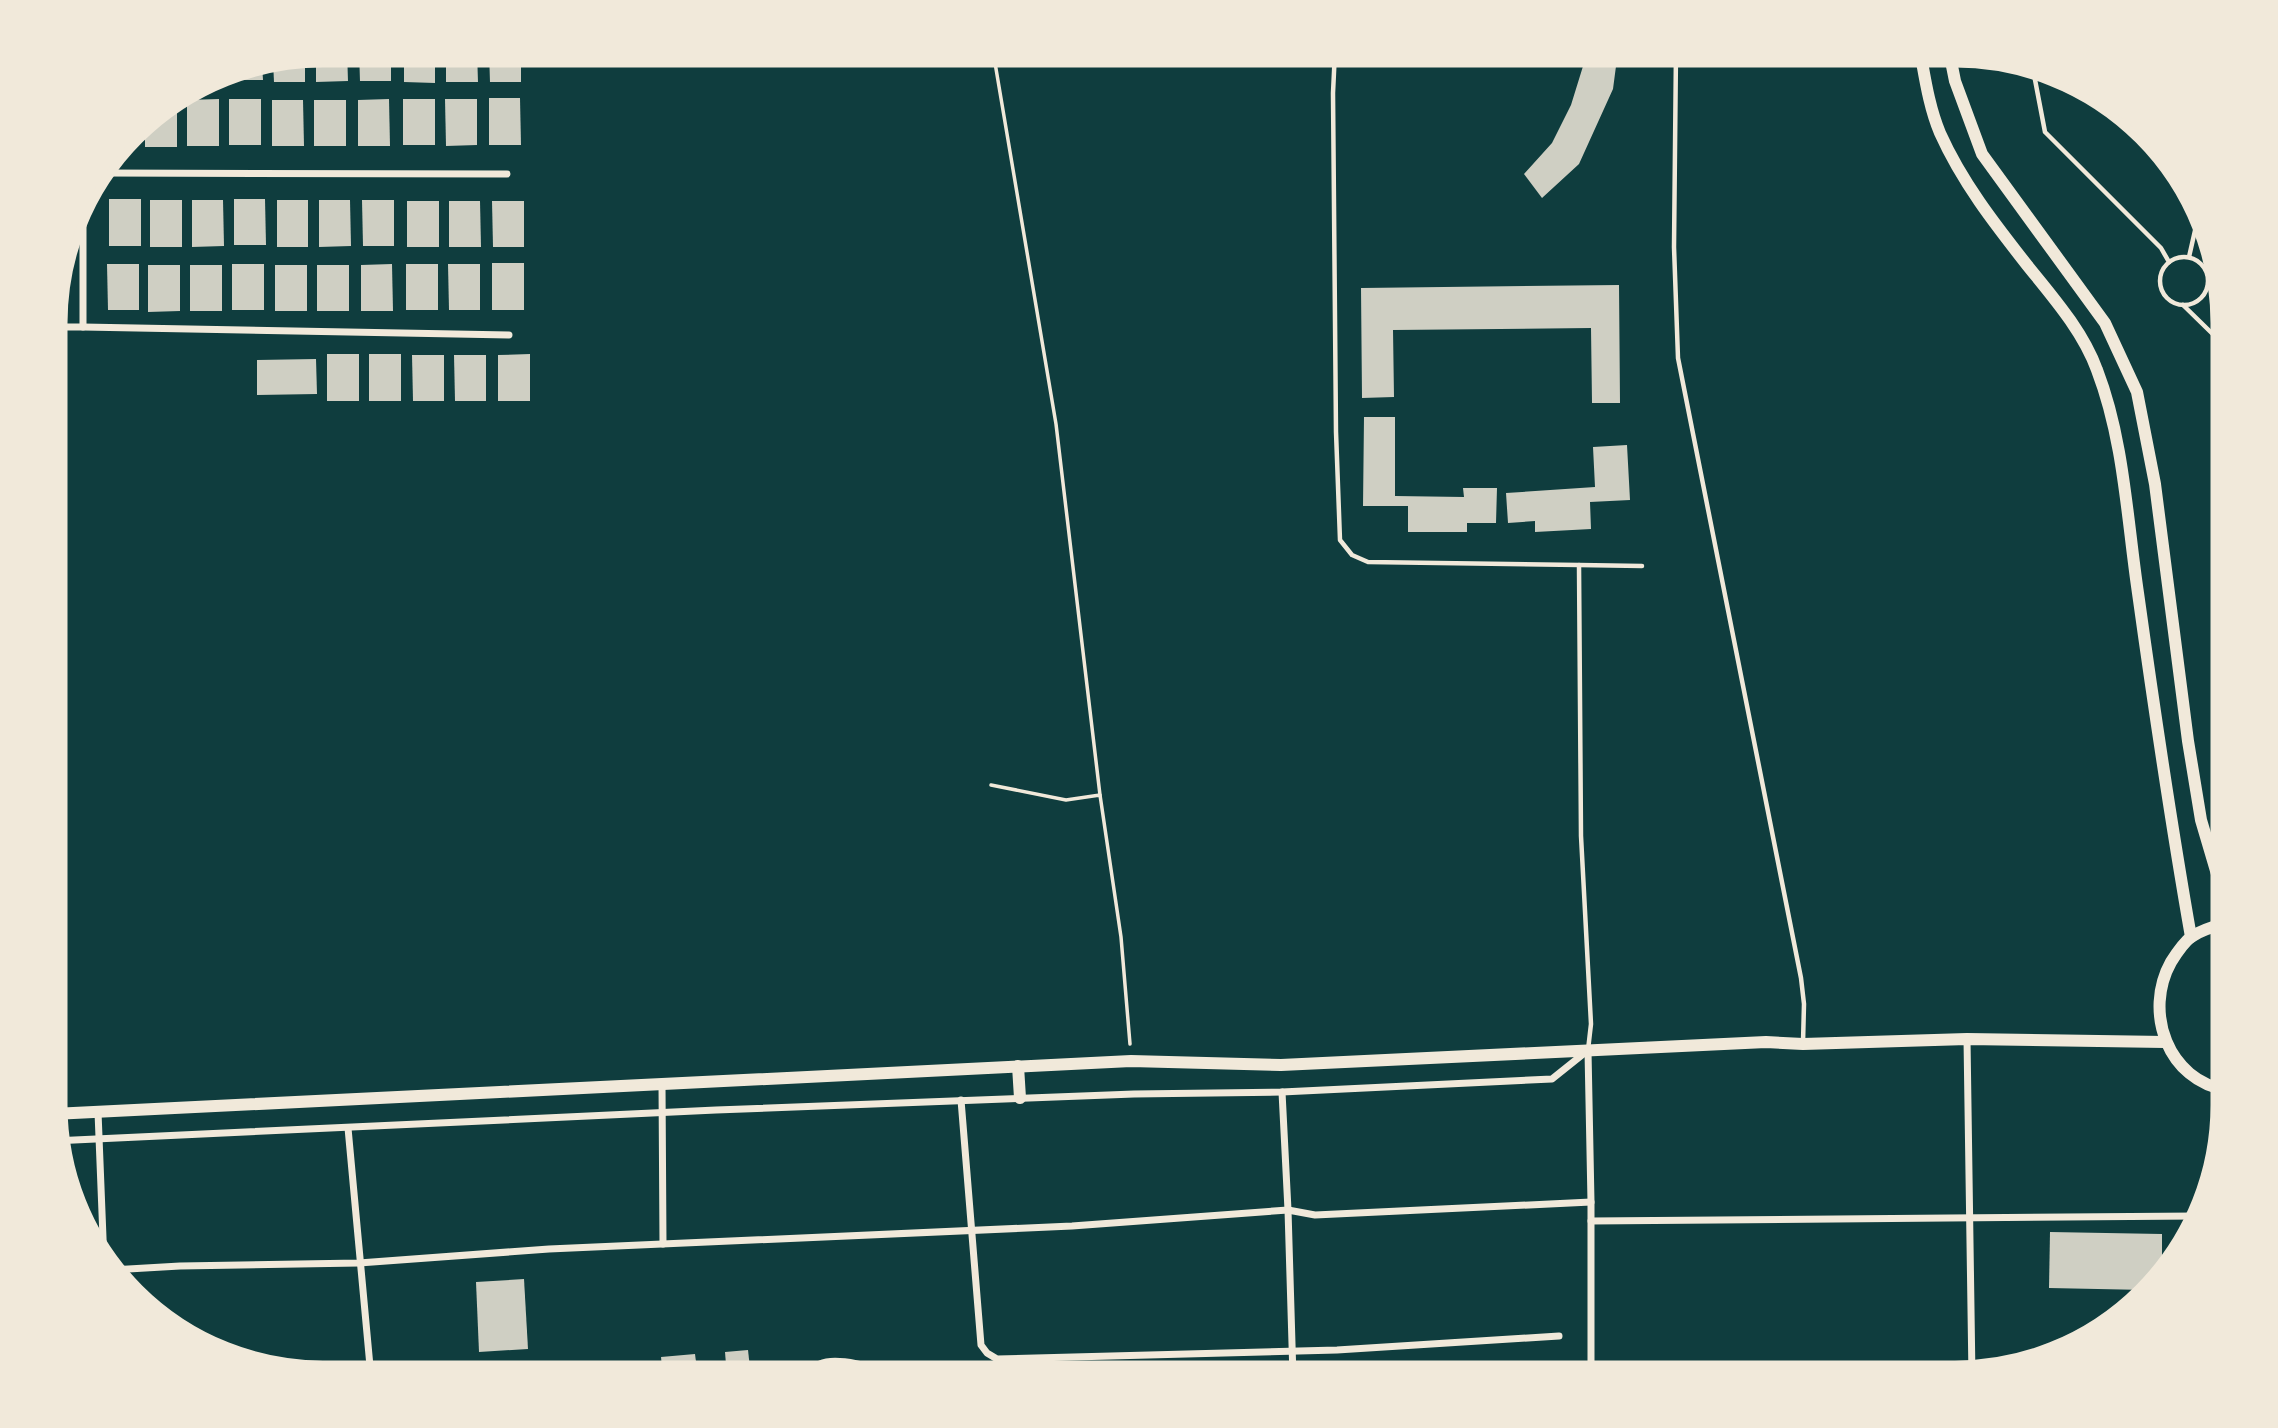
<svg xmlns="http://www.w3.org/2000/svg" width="2278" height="1428" font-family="'Exo 2',sans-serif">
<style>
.building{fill:#cfcfc3}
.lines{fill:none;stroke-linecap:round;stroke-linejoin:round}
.path{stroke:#f1e9da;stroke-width:3.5}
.service{stroke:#f1e9da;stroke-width:4.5}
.minor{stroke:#f1e9da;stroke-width:7}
.tertiary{stroke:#f1e9da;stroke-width:12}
.secondary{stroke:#f1e9da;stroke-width:12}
.rim{fill:none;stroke:#f1e9da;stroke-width:9}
</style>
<rect width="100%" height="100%" fill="#0f3d3e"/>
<g class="building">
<polygon points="323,51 347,51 348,81 316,82 316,52"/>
<polygon points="359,51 391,51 391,81 360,81"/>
<polygon points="404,51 435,51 435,83 404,82"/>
<polygon points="446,51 477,51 478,82 446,82"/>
<polygon points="489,51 521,51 521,82 490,82"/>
<polygon points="1585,51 1618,51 1613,89 1579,164 1542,198 1524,174 1552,143 1571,105 1584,63"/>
<polygon points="305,54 305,82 274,82 273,61"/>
<polygon points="262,63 263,80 231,80 231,69"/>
<polygon points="489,98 520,98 521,145 489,145"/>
<polygon points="219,99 219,146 187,146 187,100"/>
<rect x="229" y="99" width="32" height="46"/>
<polygon points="389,99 390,146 358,146 358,100"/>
<rect x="403" y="99" width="32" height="46"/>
<polygon points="445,99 477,99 477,145 446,146"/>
<polygon points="173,100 177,100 177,147 145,147 145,118"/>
<polygon points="272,100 303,100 304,146 272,146"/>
<rect x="314" y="100" width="32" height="46"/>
<rect x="109" y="199" width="32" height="47"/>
<polygon points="234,199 265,199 266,245 234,245"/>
<rect x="150" y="200" width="32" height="47"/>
<polygon points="192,200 223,200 224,246 192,247"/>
<rect x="277" y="200" width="31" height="47"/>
<polygon points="319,200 350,200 351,246 319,247"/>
<polygon points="362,200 394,200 394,246 363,246"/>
<rect x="407" y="201" width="32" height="46"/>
<polygon points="449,201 480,201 481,247 449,247"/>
<polygon points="492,201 524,201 524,247 493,247"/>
<rect x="492" y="263" width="32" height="47"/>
<polygon points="107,264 139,264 139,310 108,310"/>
<rect x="232" y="264" width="32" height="46"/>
<polygon points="392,264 393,311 361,311 361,265"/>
<rect x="406" y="264" width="32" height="46"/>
<polygon points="448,264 480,264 480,310 449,310"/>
<polygon points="148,265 180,265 180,311 148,312"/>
<rect x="190" y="265" width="32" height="46"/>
<rect x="275" y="265" width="32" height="46"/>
<rect x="317" y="265" width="32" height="46"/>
<polygon points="1619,285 1620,403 1592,403 1591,328 1393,330 1394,397 1362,398 1361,288"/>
<rect x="327" y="354" width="32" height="47"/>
<rect x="369" y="354" width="32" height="47"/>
<polygon points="530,354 530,401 498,401 498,355"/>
<polygon points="412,355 444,355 444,401 413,401"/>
<polygon points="454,355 486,355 486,401 455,401"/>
<polygon points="316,359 317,394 257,395 257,360"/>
<polygon points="1364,417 1395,417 1395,496 1464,497 1463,488 1497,488 1496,523 1467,523 1467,532 1408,532 1408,506 1363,506"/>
<polygon points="1627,445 1630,500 1590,502 1591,529 1535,532 1535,521 1508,523 1506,493 1595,487 1593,447"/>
<polygon points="2050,1232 2162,1234 2162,1274 2146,1290 2049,1288"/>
<polygon points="524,1279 528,1349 479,1352 476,1282"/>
<polygon points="748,1350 751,1377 727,1377 725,1352"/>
<polygon points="695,1354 698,1377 663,1377 661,1357"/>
<polygon points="642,1362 643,1377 611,1377 610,1367"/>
</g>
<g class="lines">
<g class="path">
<polyline points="993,51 1056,424 1100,795"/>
<polyline points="991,785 1066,800 1100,795 1121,937 1130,1044"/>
</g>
<g class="service">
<polyline points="1335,51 1333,93 1336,432 1340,540 1352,555 1368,562 1579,565 1581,836 1591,1024 1588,1050"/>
<polyline points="1676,51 1674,247 1678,358 1801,978 1804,1004 1803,1043"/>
<polyline points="2032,64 2045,132 2161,248 2169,262"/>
<polyline points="2189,257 2199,213"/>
<circle cx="2184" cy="281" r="24"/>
<polyline points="2208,286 2227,309"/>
<polyline points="2183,305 2227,348"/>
<polyline points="1579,565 1642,566"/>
</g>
<g class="minor">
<polyline points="102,173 507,174"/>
<polyline points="53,327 83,327 83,197"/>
<polyline points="83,327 509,335"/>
<polyline points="1967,1039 1972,1377"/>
<polyline points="1588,1051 1591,1202 1591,1377"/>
<polyline points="662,1084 663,1244"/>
<polyline points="1282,1092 1288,1210 1293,1377"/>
<polyline points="961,1100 981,1345 987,1353 997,1359 1337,1350 1559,1336"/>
<polyline points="98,1112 104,1263"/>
<polyline points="348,1128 371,1377"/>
<polyline points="53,1141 716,1110 1134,1094 1282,1092 1552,1079 1587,1051"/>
<polyline points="1591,1221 2196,1216"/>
<polyline points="111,1270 180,1266 359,1263 549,1249 1072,1226 1288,1210 1315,1215 1591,1202"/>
<polyline points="1591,1371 2001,1368"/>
<path d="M 809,1377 C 811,1373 815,1367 820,1364 C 839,1355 884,1371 904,1377"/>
</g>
<g class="tertiary">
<polyline points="1018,1066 1020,1098"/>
<polyline points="53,1114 1131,1061 1281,1065 1766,1042 1803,1044 1967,1039 2165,1042"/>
</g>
<g class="secondary">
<path d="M 1920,51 C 1925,78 1929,107 1940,133 C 1962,182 1994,223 2027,265 C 2052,296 2083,331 2097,370 C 2124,440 2127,519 2138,593 C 2154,708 2171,823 2191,937"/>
<polyline points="1949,51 1955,81 1982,154 2105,323 2137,392 2155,484 2188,741 2201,820 2227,908"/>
<path d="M 2227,923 C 2215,926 2201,930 2191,937 C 2183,943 2176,954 2171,962 C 2143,1012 2168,1081 2227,1090"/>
</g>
</g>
<path d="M0 0H2278V1428H0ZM323 63H1955A260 260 0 0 1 2215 323V1105A260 260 0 0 1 1955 1365H323A260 260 0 0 1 63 1105V323A260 260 0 0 1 323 63Z" fill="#f1e9da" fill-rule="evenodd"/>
<path class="rim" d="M323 63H1955A260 260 0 0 1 2215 323V1105A260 260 0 0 1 1955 1365H323A260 260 0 0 1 63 1105V323A260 260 0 0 1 323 63Z"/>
</svg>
